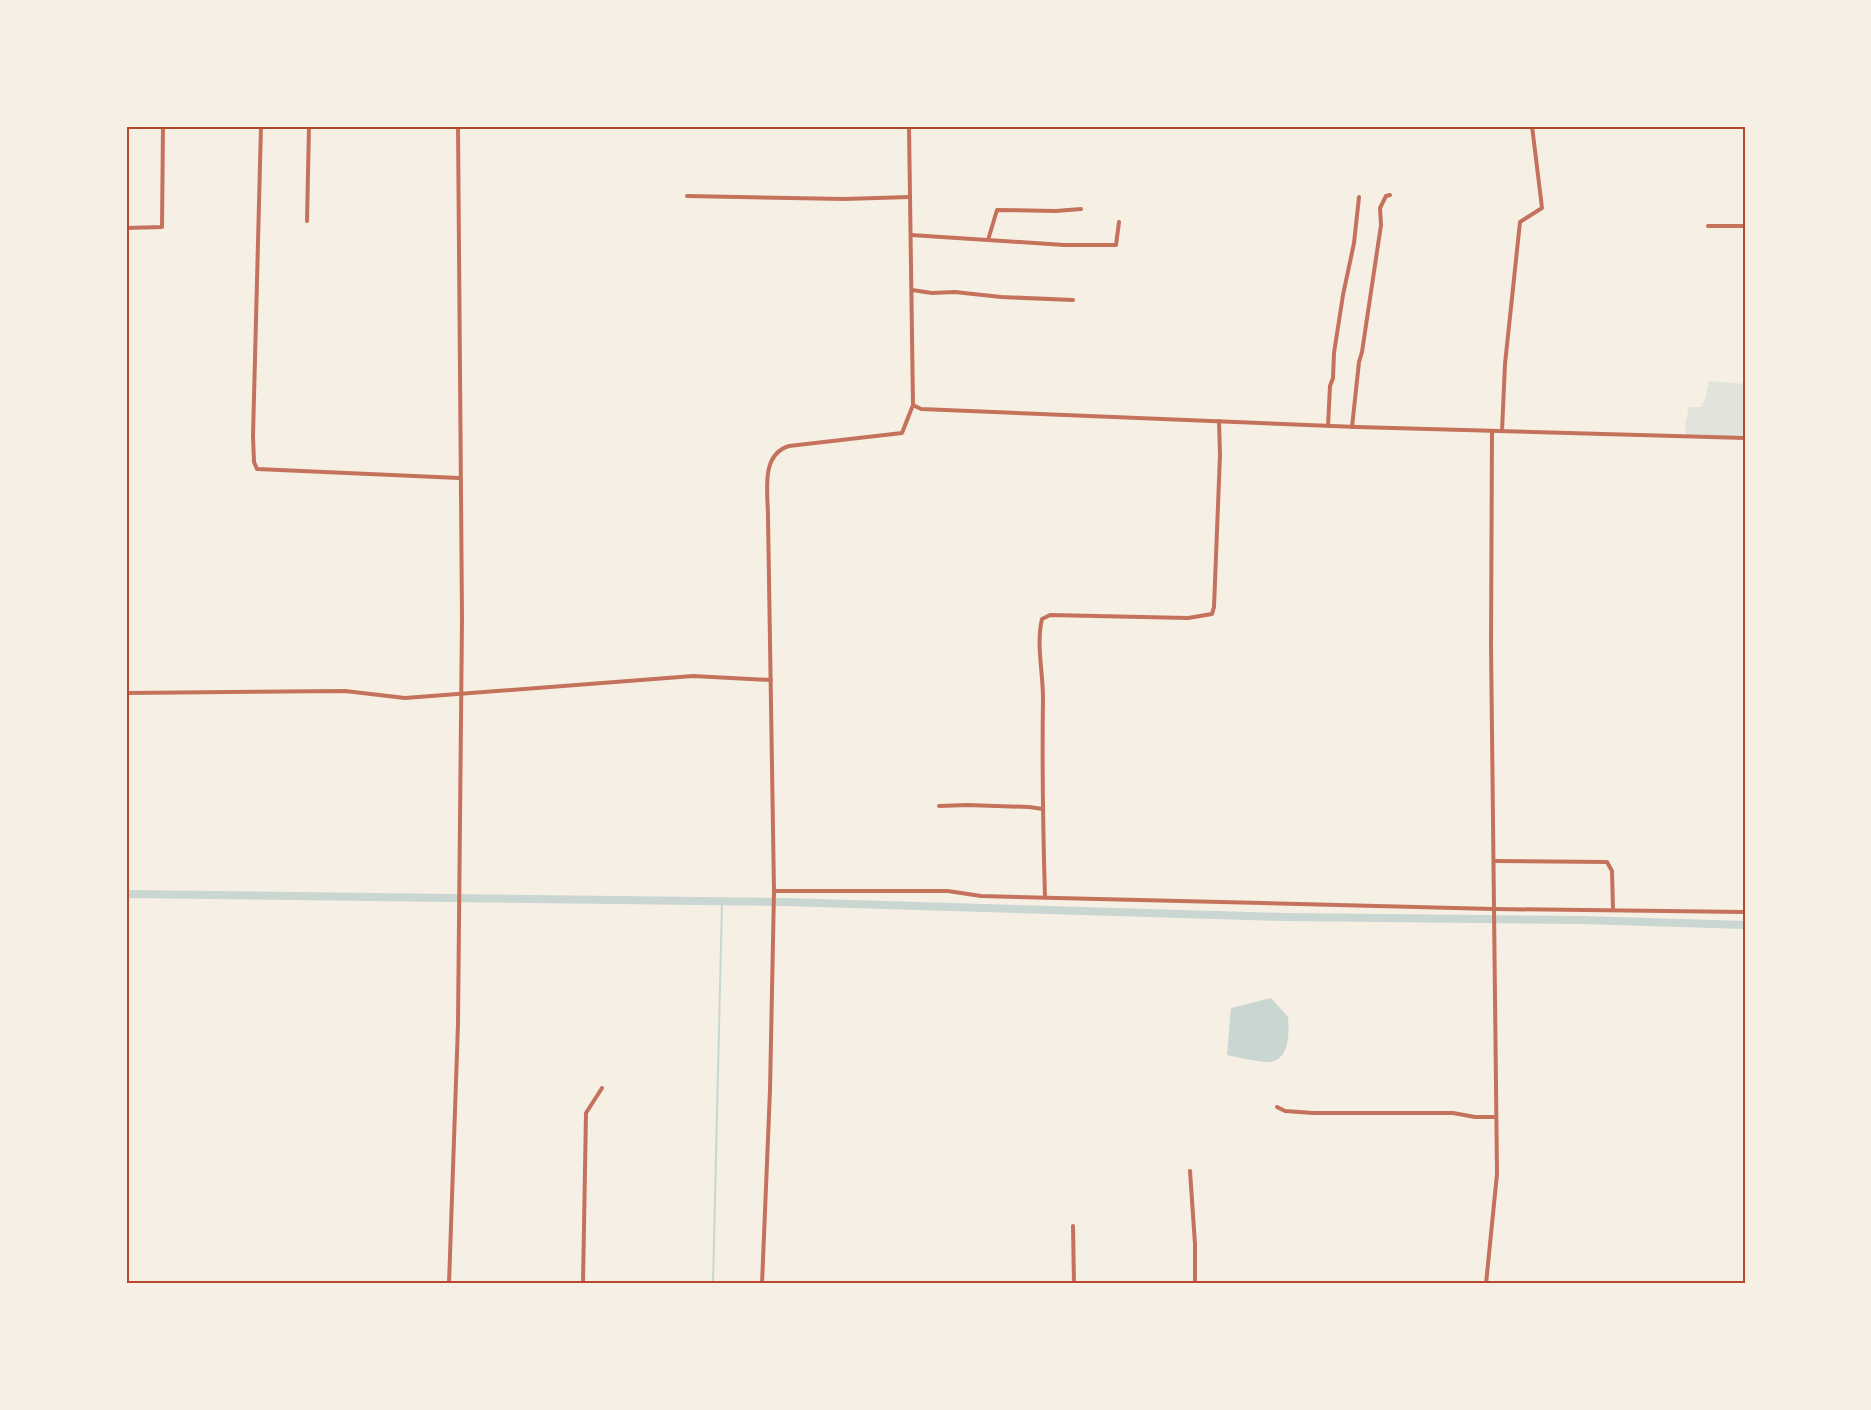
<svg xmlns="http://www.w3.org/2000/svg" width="1871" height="1410" font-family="Commissioner,sans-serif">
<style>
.green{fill:#e2e4dc}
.water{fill:#c9d6d2}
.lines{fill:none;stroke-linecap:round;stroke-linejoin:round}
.stream{stroke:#c9d6d2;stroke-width:2}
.canal{stroke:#c9d6d2;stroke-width:8}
.minor{stroke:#c5725c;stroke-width:4}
.neatline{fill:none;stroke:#b5482f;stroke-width:2}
</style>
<rect width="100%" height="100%" fill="#f6efe4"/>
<polygon class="green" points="1709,381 1745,384 1745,437 1686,435 1685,425 1689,407 1701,407 1705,400"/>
<path class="water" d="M 1271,998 L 1288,1017 C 1289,1032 1290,1059 1270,1062 C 1263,1063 1236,1057 1227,1055 L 1231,1008 Z"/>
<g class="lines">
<polyline class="stream" points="713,1284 722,902"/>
<polyline class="canal" points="126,894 785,902 1284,917 1582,920 1745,925"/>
<g class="minor">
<polyline points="261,126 253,436 254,462 257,469 459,478"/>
<polyline points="909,126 913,405 921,409 1357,427 1745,438"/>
<polyline points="687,196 844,199 910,197"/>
<polyline points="307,221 309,126"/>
<polyline points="1708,226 1745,226"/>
<polyline points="126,228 162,227 163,126"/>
<polyline points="911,235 1064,245 1116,245 1119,222"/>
<polyline points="988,240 997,210 1056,211 1081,209"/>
<polyline points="912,290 932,293 955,292 1001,297 1073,300"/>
<polyline points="1328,426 1330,386 1333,378 1334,353 1343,295 1354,243 1359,197"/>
<polyline points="1352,427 1359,362 1362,352 1381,225 1380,208 1386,196 1390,195"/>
<polyline points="1502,431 1505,364 1520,222 1542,208 1532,126"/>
<polyline points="126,693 345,691 405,698 693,676 771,680"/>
<polyline points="939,806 967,805 1029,807 1043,809"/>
<polyline points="1494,861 1607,862 1612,871 1613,910"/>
<polyline points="774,891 948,891 981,896 1494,909 1745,912"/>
<path d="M 1045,897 C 1043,830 1042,764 1043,698 C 1043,672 1036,644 1042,619 L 1050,615 L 1188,618 L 1212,614 L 1214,607 L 1220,455 L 1219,421"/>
<polyline points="1277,1107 1285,1111 1313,1113 1453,1113 1475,1117 1496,1117"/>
<polyline points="1190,1171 1195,1244 1195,1284"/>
<polyline points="1073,1226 1074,1284"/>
<polyline points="449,1284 458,1024 462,618 458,126"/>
<polyline points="583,1284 586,1113 602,1088"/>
<path d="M 762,1284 L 770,1090 L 774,891 L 768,517 C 768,492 760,455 789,446 L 902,433 L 913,405"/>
<polyline points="1486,1284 1497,1174 1491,644 1492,431"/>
</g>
</g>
<rect width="1871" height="1410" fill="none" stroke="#f6efe4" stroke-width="255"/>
<rect x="128" y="128" width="1616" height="1154" class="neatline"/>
</svg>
